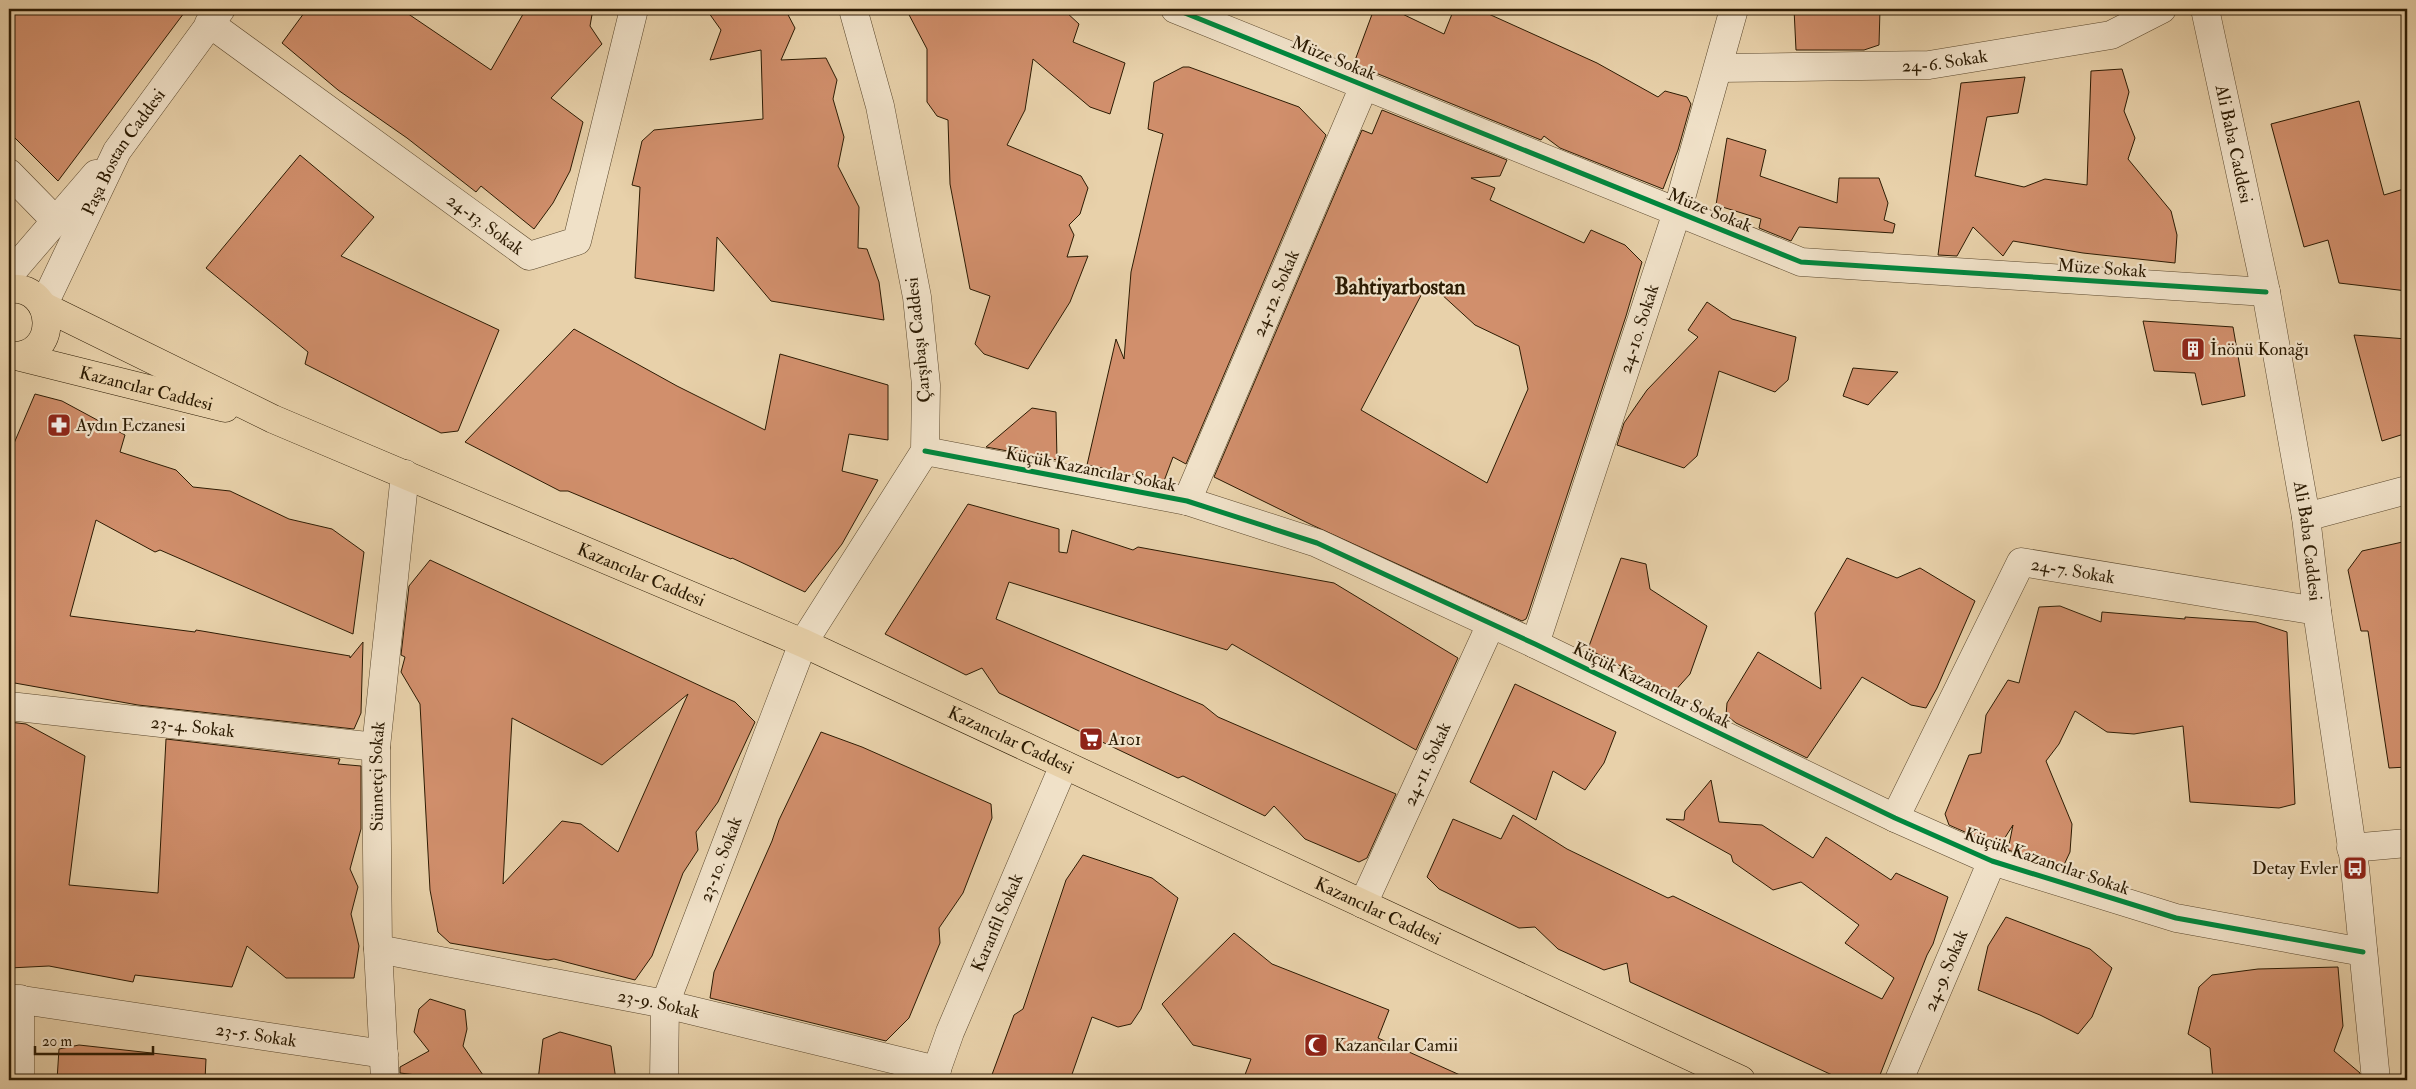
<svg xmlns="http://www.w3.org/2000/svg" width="2416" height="1089" font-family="'IM FELL Double Pica',serif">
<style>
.building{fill:#d18f6c;stroke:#2c1b03;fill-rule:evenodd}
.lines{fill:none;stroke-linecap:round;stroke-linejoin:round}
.minor-casing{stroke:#5b482d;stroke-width:29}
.major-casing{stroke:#2c1b03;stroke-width:29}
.minor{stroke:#f0e1c8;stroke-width:28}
.major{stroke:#e8d1aa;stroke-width:28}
.cycleway-casing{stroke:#f0e1c8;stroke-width:8}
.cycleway{stroke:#00873e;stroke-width:5}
.labels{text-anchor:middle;stroke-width:4.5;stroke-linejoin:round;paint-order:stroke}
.street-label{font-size:18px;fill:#2c1b03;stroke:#f0e1c8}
.poi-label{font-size:18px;fill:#2c1b03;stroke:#f0e1c8;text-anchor:start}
.district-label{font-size:22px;font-weight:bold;fill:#2c1b03;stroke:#f0e1c8}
</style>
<rect width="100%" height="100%" fill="#e8d1aa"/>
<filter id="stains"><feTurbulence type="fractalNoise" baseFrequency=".004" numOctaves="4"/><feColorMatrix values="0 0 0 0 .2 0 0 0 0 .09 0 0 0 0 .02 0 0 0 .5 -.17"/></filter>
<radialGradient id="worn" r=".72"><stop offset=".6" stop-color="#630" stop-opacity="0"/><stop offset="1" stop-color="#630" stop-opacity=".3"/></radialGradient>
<g class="building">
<polygon points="9,9 187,9 58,181 9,132"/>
<polygon points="307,9 401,9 491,70 526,9 593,9 590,26 602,44 551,98 583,122 570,171 553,203 534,229 481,186 476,192 407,138 338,90 282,43"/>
<polygon points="706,9 785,9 795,28 781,60 826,58 837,80 833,99 844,137 838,166 859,207 858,248 867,249 879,282 884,320 771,301 717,237 714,291 635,278 640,187 632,185 642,141 654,130 763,119 761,50 710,60 721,30"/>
<polygon points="906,9 1059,9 1066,12 1079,24 1073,42 1125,63 1110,114 1090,107 1033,59 1025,110 1007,145 1081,176 1088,188 1080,214 1069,225 1074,235 1067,257 1088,256 1070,302 1028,369 984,354 975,344 990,296 970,289 950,184 948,120 937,116 927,102 927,49"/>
<polygon points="1374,9 1392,9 1444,34 1454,9 1482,11 1597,63 1658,97 1665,91 1687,97 1691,104 1678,150 1663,189 1560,148 1544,136 1541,140 1356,65 1354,63"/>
<polygon points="1794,9 1880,9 1879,45 1864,50 1796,50"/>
<polygon points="1183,67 1189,67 1299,107 1326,135 1186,464 1173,457 1164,481 1087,465 1116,339 1124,359 1131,272 1163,134 1148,129 1154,82"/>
<polygon points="2122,69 2129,92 2124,111 2135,138 2128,159 2171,211 2177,235 2175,263 2083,253 2013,241 2003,256 1973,227 1957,256 1938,255 1961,83 2025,77 2018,113 1987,117 1975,176 2024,187 2045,179 2087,185 2091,71"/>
<polygon points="2359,101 2384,195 2407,188 2407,291 2339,283 2328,240 2304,247 2271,124"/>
<path d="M 1382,110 L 1507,160 L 1500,176 L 1471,178 L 1495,188 L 1490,200 L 1584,243 L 1591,230 L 1625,245 L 1642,262 L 1626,316 L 1528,614 L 1526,619 L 1522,621 L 1312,525 L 1214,477 L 1362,130 L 1372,134 ZM 1428,282 L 1475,325 L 1519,346 L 1528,389 L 1487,483 L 1361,410 Z"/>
<polygon points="1727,138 1766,150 1760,176 1837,203 1839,178 1879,178 1888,203 1884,220 1895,224 1893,233 1799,227 1791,241 1759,228 1761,219 1716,205"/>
<polygon points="300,155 374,217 341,256 499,330 458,431 441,433 305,364 308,352 206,268"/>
<polygon points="1707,302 1732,319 1796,337 1788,380 1775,392 1719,371 1697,456 1684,468 1617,445 1624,423 1647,390 1698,337 1688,330"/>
<polygon points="2143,321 2233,327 2245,396 2202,405 2195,373 2154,371"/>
<polygon points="574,329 677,386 765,430 780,354 888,385 888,440 849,434 842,471 878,480 842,544 805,592 732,558 731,559 568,491 560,491 465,442"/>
<polygon points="2354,335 2407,339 2407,433 2382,441"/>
<polygon points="1853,368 1898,372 1868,405 1843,396"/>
<polygon points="35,394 62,401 125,435 120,452 176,470 193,487 230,491 289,519 332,529 364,552 353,634 160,550 155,552 96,520 70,616 195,632 196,630 350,656 350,658 363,642 361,713 354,729 138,705 9,682 9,455"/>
<polygon points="1032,408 1056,412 1057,460 986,447"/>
<polygon points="968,504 1059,529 1059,552 1067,553 1072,530 1133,550 1138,547 1334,583 1458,658 1416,750 1232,644 1227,650 1009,582 996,619 1203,705 1218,717 1396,794 1367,858 1359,862 1305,839 1274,806 1265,816 1183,776 1178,778 999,693 982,668 966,675 885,634"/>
<polygon points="2407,541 2407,767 2389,768 2368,631 2361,631 2348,570 2362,551"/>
<polygon points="1621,558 1646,564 1650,589 1707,626 1690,674 1673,693 1588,649"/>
<polygon points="1847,558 1897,578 1920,568 1975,601 1937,688 1926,708 1911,705 1862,677 1807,758 1736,723 1726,715 1727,703 1758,652 1821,689 1815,613"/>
<path d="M 430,560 L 735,702 L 755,722 L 718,802 L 696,832 L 698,850 L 683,873 L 652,956 L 635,980 L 554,959 L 548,960 L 450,943 L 438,932 L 430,890 L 420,704 L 401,672 L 405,657 L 401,655 L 409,586 ZM 688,694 L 618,852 L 581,824 L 562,821 L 503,884 L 512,718 L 602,765 Z"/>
<polygon points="2060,606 2101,622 2102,612 2185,619 2185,617 2256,622 2287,632 2295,804 2279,808 2190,802 2183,726 2134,734 2107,732 2075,711 2059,744 2046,761 2072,824 2070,852 2063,867 2008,850 2013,825 1999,847 1949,825 1945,814 1969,755 1981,753 1986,715 2008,680 2019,683 2039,607"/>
<polygon points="1515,684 1616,732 1604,763 1585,790 1553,771 1536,820 1470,782"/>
<polygon points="9,722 26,724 85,756 69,885 158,893 166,739 340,759 338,764 361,766 361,829 350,869 358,887 351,914 359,946 354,978 286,978 247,946 232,987 135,975 133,982 49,966 9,968"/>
<polygon points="821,732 862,747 991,804 992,818 963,893 939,928 940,943 909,1018 886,1041 710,998 714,972 772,841 779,820"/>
<polygon points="1711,780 1719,822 1762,825 1813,858 1826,837 1891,880 1896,873 1948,897 1933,944 1927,955 1878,1080 1843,1080 1630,982 1627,963 1604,970 1558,949 1535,927 1519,928 1439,889 1427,877 1453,819 1501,839 1513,815 1567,849 1668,898 1673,896 1882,999 1894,978 1845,943 1859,925 1801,882 1773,890 1733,862 1731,855 1666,819 1684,820 1685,811"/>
<polygon points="1083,855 1152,878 1178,898 1141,1009 1131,1024 1118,1027 1092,1017 1070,1080 990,1080 1014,1015 1023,1009 1066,880"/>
<polygon points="2006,917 2090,949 2112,968 2092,1017 2078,1034 2040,1015 1978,990 1988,946"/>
<polygon points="1234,933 1272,964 1389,1010 1378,1038 1471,1080 1243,1080 1251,1059 1193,1045 1162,1004"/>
<polygon points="2338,967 2343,1026 2334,1051 2360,1073 2360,1080 2213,1080 2210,1048 2188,1034 2199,987 2212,975 2258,969"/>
<polygon points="430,999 465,1010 467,1029 463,1046 483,1075 441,1078 400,1073 400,1067 429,1051 414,1032 419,1009"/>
<polygon points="560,1032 611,1046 616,1080 538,1080 543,1039"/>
<polygon points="79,1045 206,1059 205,1080 57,1080 59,1049"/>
</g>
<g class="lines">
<g class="minor-casing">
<g id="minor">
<polyline points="1175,9 1801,262 2266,292"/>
<path id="s1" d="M 2205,9 L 2266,292 L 2306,517 L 2317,611 L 2355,868 L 2376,1080"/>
<path id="s2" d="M 209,23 L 529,256 L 577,241 L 634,9"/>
<path id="s3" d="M 1719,68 L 1929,65 L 2111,35 L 2162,9"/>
<polyline points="9,173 55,220"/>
<polyline points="9,275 96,174"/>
<path id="s4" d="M 43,306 L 117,151 L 221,9"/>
<polyline points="925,451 1187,501 1317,543 1535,644 1895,818 1992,861 2176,918 2363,952"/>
<path id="s5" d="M 1187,501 L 1364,86"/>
<polyline points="2306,517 2407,490"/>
<path id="s6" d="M 1535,644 L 1677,212 L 1734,9"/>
<path id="s7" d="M 9,706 L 376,747"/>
<path id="s8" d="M 1895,818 L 2021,562 L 2317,611"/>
<polyline points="2351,848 2407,843"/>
<path id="s9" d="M 1363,904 L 1491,624"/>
<path id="s10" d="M 378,949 L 665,1004 L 937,1070"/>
<path id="s11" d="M 9,998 L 384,1054"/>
<polyline points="20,999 20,1080"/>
<path id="s12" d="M 385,1080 L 378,949 L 376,747 L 405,474"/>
<path id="s13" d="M 664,1080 L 665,1004 L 803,643 L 925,451 L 926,385 L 917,297 L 880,106 L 853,9"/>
<path id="s14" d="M 933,1080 L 950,1032 L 1064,765"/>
<path id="s15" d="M 1899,1080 L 1992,861"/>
</g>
</g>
<g class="major-casing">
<g id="major">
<path d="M 9,289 C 57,284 61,360 9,356"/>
<path id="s16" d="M 43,306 L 273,419 L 803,643 L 1741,1080"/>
<path id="s17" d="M 20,357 L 225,408"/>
</g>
</g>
<use href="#minor" class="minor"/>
<use href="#major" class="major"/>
<g class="cycleway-casing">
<g id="cycleway">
<polyline points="1175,9 1801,262 2266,292"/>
<polyline points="925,451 1187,501 1317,543 1535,644 1895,818 1992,861 2176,918 2363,952"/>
</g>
</g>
<use href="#cycleway" class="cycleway"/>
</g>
<defs>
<g id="building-square" transform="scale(1.25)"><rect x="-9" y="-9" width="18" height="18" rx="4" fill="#8f2418" stroke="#f0e1c8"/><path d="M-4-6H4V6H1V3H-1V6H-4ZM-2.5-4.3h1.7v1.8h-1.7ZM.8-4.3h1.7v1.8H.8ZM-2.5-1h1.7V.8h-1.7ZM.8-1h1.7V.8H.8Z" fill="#fff"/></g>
<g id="pharmacy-square" transform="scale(1.25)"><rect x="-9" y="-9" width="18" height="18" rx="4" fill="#8f2418" stroke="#f0e1c8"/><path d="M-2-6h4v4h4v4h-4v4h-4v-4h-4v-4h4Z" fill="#fff"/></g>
<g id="supermarket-square" transform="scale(1.25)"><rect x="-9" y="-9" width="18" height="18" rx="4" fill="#8f2418" stroke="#f0e1c8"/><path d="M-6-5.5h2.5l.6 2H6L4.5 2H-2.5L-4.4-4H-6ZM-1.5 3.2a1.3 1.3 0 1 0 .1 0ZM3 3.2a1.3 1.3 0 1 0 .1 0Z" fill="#fff"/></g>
<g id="bus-square" transform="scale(1.25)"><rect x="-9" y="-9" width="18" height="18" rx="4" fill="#8f2418" stroke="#f0e1c8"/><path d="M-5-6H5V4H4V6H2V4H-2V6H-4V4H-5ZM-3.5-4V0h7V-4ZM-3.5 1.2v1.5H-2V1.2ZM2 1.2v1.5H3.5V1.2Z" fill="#fff"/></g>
<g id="mosque-square" transform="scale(1.25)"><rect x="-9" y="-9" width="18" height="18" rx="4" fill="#8f2418" stroke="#f0e1c8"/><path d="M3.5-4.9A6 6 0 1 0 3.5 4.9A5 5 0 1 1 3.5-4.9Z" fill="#fff"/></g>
</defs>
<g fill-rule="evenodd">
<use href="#building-square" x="2193" y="349"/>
<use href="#pharmacy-square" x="59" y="425"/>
<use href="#supermarket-square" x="1091" y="739"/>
<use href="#bus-square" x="2355" y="868"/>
<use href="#mosque-square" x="1316" y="1045"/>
</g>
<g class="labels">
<g class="street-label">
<text transform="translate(1334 58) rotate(22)" y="6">Müze Sokak</text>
<text dy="6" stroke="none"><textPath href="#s3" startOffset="226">24-6. Sokak</textPath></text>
<text dy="6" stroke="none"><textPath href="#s1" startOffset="138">Ali Baba Caddesi</textPath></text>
<text dy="6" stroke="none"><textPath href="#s4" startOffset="174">Paşa Bostan Caddesi</textPath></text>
<text transform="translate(1710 210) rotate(22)" y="6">Müze Sokak</text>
<text dy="6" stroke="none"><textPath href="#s2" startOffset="342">24-13. Sokak</textPath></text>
<text transform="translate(2102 268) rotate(4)" y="6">Müze Sokak</text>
<text dy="6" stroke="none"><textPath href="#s5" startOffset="226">24-12. Sokak</textPath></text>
<text dy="6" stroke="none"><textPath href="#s6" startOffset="332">24-10. Sokak</textPath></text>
<text transform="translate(918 340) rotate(-96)" y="6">Çarşıbaşı Caddesi</text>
<text dy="6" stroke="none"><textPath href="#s17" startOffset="130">Kazancılar Caddesi</textPath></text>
<text transform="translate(1091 469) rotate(11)" y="6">Küçük Kazancılar Sokak</text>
<text dy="6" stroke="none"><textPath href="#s1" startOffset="542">Ali Baba Caddesi</textPath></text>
<text dy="6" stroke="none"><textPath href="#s8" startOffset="338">24-7. Sokak</textPath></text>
<text dy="6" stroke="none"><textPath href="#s16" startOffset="656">Kazancılar Caddesi</textPath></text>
<text transform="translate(1652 685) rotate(26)" y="6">Küçük Kazancılar Sokak</text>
<text dy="6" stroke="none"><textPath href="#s7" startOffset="185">23-4. Sokak</textPath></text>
<text dy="6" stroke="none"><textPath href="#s16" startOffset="1061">Kazancılar Caddesi</textPath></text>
<text dy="6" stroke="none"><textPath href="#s9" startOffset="154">24-11. Sokak</textPath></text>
<text dy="6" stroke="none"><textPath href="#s12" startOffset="304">Sünnetçi Sokak</textPath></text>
<text dy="6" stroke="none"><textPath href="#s13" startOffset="231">23-10. Sokak</textPath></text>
<text transform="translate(2047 861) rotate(19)" y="6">Küçük Kazancılar Sokak</text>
<text dy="6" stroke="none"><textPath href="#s16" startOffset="1466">Kazancılar Caddesi</textPath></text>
<text dy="6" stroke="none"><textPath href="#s14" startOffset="170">Karanfil Sokak</textPath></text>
<text dy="6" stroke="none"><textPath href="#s15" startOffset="119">24-9. Sokak</textPath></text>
<text dy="6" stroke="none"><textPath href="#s10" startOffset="286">23-9. Sokak</textPath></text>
<text dy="6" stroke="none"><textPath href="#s11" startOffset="250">23-5. Sokak</textPath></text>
</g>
<g class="poi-label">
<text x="2210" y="355">İnönü Konağı</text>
<text x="76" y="431">Aydın Eczanesi</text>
<text x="1108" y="745">A101</text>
<text x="2338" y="874" text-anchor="end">Detay Evler</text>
<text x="1334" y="1051">Kazancılar Camii</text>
</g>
<g class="district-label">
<text x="1400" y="294">Bahtiyarbostan</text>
</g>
</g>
<rect width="2416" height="1089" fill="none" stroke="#e8d1aa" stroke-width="30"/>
<rect x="10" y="10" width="2396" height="1069" fill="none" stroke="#2c1b03" stroke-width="2.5"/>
<rect x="15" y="15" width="2386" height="1059" fill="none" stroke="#2c1b03"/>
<path d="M35 1046v8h118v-8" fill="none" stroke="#2c1b03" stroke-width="2.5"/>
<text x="42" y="1046" font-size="15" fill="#2c1b03" stroke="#f0e1c8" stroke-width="4" paint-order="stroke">20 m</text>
<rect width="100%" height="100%" filter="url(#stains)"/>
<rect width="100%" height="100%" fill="url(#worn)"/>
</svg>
